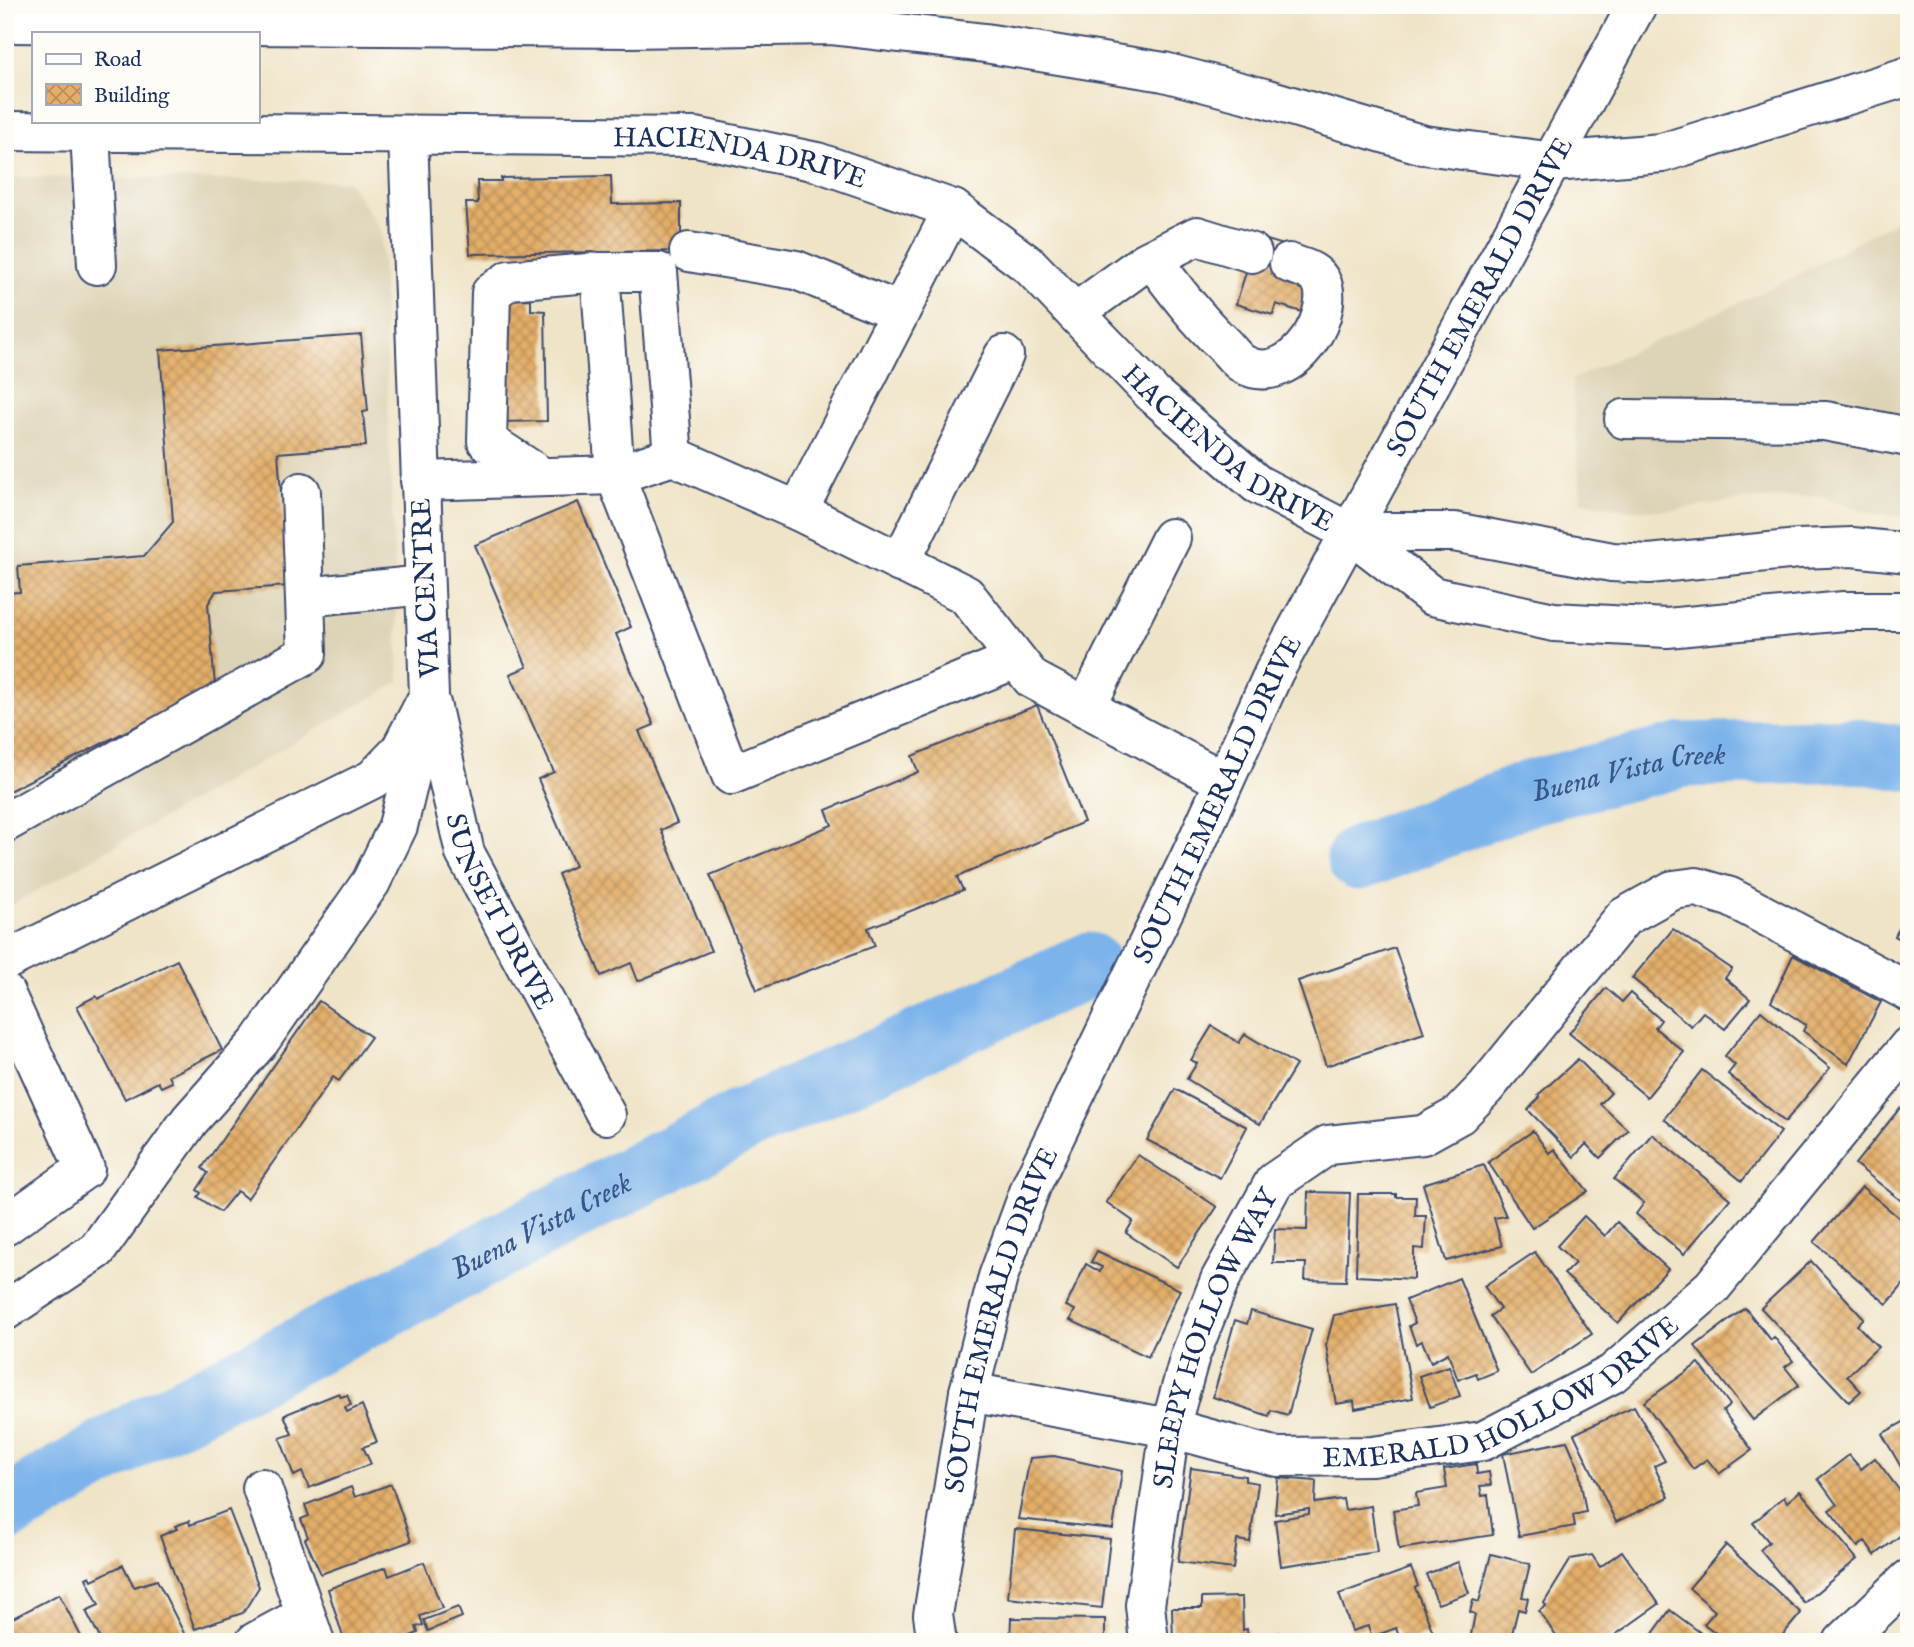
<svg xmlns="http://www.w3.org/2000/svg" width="1914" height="1647" font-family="'IM FELL English',serif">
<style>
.built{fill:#ddd3b6}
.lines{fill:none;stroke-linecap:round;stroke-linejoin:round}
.river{stroke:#7bb3eb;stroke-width:65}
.building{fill:url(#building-cross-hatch)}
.minor-casing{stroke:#3b4a6e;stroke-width:42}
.major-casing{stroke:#3b4a6e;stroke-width:42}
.highway-casing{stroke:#3b4a6e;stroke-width:42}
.minor{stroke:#fff;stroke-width:38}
.major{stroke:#fff;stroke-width:38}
.highway{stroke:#fff;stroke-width:38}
.labels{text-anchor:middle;stroke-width:5;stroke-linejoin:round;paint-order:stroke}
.street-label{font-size:28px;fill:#1b2f5e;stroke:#fdfcf7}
.water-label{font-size:30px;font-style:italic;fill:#385788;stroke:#fdfcf7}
</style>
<defs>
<pattern id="building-cross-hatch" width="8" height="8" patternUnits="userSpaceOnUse" patternTransform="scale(1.75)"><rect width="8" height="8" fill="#e4ae68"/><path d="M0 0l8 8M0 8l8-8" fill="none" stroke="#b88e59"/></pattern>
</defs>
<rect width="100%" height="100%" fill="#fdfcf7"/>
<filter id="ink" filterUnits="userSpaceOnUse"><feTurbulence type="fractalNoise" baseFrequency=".0143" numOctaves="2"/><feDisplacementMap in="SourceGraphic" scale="14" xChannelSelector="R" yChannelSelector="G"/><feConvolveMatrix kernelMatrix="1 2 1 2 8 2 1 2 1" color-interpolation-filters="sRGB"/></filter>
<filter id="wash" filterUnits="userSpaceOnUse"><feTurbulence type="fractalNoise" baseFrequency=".00686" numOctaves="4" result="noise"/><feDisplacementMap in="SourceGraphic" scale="28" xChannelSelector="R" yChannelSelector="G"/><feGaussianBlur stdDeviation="1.57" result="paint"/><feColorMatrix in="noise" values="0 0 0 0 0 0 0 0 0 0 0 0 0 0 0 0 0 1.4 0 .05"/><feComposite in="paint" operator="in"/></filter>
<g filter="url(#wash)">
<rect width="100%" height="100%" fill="#f0e4c7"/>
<g class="built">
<polygon points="5,177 348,181 381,230 399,682 5,909"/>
<polygon points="1909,213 1909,517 1875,514 1818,496 1743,500 1675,510 1631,510 1581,501 1572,379 1788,280"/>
</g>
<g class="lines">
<g class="river">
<path id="s1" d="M 1359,858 L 1532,792 L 1683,755 L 1851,750 L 1909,759"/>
<path id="s2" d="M 5,1510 L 140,1432 L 743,1121 L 1089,965"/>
</g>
</g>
<g id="blocks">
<g class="building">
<polygon points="611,176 612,204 681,203 681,236 677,236 677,251 470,254 466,203 478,203 477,181 501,181 501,178"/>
<polygon points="1257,237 1294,248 1315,279 1305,313 1276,304 1273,315 1236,304"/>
<polygon points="531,299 531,310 545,311 547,421 496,422 498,300"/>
<polygon points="361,335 368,411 363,412 366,446 278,453 288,586 216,591 208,604 215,686 5,793 5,593 20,592 18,566 144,556 173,522 160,350"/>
<polygon points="578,502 631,627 616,634 654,725 639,731 677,823 661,830 711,951 638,981 631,963 601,976 558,874 575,866 538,779 554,772 510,674 527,667 475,545"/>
<polygon points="1037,705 1084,822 957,877 963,890 868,928 875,946 757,990 710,875 832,825 826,810 918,772 912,756"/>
<polygon points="1909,909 1909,944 1895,936"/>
<polygon points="1673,929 1732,969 1725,978 1750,999 1725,1029 1703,1012 1691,1026 1632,978"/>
<polygon points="1395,948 1424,1033 1326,1066 1298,981"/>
<polygon points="1793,955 1881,1002 1848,1064 1803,1031 1806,1025 1771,1002"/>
<polygon points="177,960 222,1050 169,1076 172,1082 161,1087 158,1082 125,1099 77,1006 96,996 98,999"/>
<polygon points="1606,988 1622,1002 1630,993 1661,1020 1655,1028 1684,1052 1647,1097 1569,1033"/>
<polygon points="319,1001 371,1037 339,1081 333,1077 247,1199 237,1191 220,1212 198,1197 201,1193 197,1190 208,1173 202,1168"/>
<polygon points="1761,1011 1830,1068 1785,1122 1728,1074 1735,1065 1725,1056"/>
<polygon points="1212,1026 1239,1043 1245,1034 1296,1065 1260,1124 1187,1079 1197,1063 1191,1060"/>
<polygon points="1578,1059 1611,1093 1600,1104 1628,1130 1600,1158 1586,1144 1574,1157 1528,1110 1540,1097 1538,1095"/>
<polygon points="1702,1070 1781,1132 1742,1181 1664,1119"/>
<polygon points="1175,1089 1247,1127 1220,1178 1147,1140"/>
<polygon points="1900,1108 1909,1115 1909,1207 1855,1164"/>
<polygon points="1533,1131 1549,1153 1554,1149 1588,1191 1532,1228 1488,1162"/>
<polygon points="1652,1134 1730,1199 1684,1254 1636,1214 1644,1203 1614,1179"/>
<polygon points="1138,1155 1217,1207 1177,1267 1126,1233 1133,1221 1106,1202"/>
<polygon points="1484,1165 1506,1216 1494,1218 1502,1246 1446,1261 1423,1184"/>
<polygon points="1862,1187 1909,1226 1909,1278 1887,1304 1814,1242"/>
<polygon points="1308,1192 1350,1193 1346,1281 1305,1280 1306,1263 1273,1263 1275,1229 1307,1230"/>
<polygon points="1358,1194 1396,1194 1396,1197 1416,1197 1415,1216 1426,1216 1424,1249 1414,1248 1414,1279 1356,1276"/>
<polygon points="1584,1216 1605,1236 1617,1222 1668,1269 1618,1323 1564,1274 1575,1263 1557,1246"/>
<polygon points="1097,1251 1180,1290 1148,1357 1070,1320 1075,1310 1066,1306 1086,1264 1100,1272 1102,1267 1091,1262"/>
<polygon points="1535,1252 1592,1334 1531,1375 1490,1316 1500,1309 1484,1286"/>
<polygon points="1811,1261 1864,1318 1857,1325 1878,1347 1847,1376 1861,1391 1849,1402 1761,1308"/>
<polygon points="1459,1278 1497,1371 1478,1379 1476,1373 1458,1380 1448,1353 1431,1362 1422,1341 1416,1344 1409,1326 1415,1323 1406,1300"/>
<polygon points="1395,1304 1413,1398 1355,1409 1354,1401 1336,1404 1326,1345 1334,1315"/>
<polygon points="1745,1308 1771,1340 1774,1337 1793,1361 1785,1367 1799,1385 1753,1420 1695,1346"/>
<polygon points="1251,1311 1312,1329 1288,1415 1271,1410 1269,1416 1213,1397 1235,1320 1247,1324"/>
<polygon points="1699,1363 1730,1405 1723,1411 1752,1450 1719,1474 1707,1459 1693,1469 1644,1402"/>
<polygon points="1449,1366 1460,1396 1430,1407 1419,1376"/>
<polygon points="339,1393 341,1397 347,1395 351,1405 345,1407 347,1412 362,1405 377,1442 363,1447 371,1464 309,1488 302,1472 294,1476 280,1438 292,1434 284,1415"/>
<polygon points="1634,1406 1665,1461 1654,1466 1669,1497 1616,1522 1574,1434"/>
<polygon points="1909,1419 1909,1481 1882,1434"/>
<polygon points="1567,1441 1578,1466 1586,1512 1573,1515 1575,1526 1519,1536 1503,1454"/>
<polygon points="1849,1455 1861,1469 1875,1458 1909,1503 1909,1529 1875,1555 1865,1541 1858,1547 1829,1510 1837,1505 1818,1479"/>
<polygon points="1054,1456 1122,1471 1113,1529 1018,1519 1030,1458"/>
<polygon points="1476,1464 1477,1474 1489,1472 1491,1485 1480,1486 1482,1496 1488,1495 1493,1535 1399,1549 1393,1510 1418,1506 1416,1493 1447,1488 1444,1469"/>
<polygon points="1191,1468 1245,1476 1245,1481 1258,1483 1250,1542 1237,1540 1233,1569 1178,1562"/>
<polygon points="1278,1478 1316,1481 1315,1503 1343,1499 1345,1510 1371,1506 1377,1552 1281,1566 1275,1520 1309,1514 1309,1509 1275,1514"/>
<polygon points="391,1484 411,1541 321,1574 305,1539 308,1537 301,1519 309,1516 305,1505 351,1487 355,1497"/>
<polygon points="1800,1491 1857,1559 1804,1603 1760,1550 1769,1542 1753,1523 1784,1497 1787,1502"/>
<polygon points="229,1510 259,1587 243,1613 195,1629 160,1536 177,1529 175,1526 189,1521 190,1525"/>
<polygon points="1015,1529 1110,1539 1102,1608 1008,1598"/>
<polygon points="1726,1545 1801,1613 1777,1642 1728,1642 1704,1624 1715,1611 1689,1588"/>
<polygon points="1622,1551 1659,1604 1605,1642 1560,1642 1539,1611 1546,1606 1544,1603 1571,1559 1592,1555 1600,1567"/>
<polygon points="1491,1554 1530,1564 1522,1597 1528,1598 1525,1611 1518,1609 1510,1642 1470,1640 1475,1614 1470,1612 1473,1600 1479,1602"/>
<polygon points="424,1562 442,1608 420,1616 423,1625 416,1627 418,1633 396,1642 349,1642 347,1636 343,1637 328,1589 386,1567 389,1576"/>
<polygon points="1458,1562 1469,1593 1438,1604 1426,1574"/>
<polygon points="123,1565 134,1587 157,1580 186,1637 182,1638 184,1642 102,1642 86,1611 99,1605 86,1578 90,1576 92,1580"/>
<polygon points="1411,1568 1418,1586 1415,1588 1433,1632 1401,1642 1396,1628 1372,1637 1368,1626 1352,1631 1339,1594"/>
<polygon points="59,1594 84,1642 10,1642 5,1632 5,1622"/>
<polygon points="1242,1597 1243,1630 1247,1629 1248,1642 1173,1641 1172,1608 1202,1608 1202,1598"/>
<polygon points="458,1607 462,1617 428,1631 424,1620"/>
<polygon points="1670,1610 1713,1642 1647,1642"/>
<polygon points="1011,1618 1105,1619 1105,1642 1010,1642"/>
<polygon points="1273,1636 1309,1640 1309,1642 1273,1642"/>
</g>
</g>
</g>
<g filter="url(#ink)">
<use href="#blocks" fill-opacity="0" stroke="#3b4a6e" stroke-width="2"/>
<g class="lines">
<g class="minor-casing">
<g id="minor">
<polyline points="90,132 97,265"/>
<polyline points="689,252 796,270 900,312"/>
<path d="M 1152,259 C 1175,290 1196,318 1224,345 C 1230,351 1236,360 1243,364 C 1293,392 1342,305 1318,277 C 1311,269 1299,267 1289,263"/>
<polyline points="1075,313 1145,262 1197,236 1252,253"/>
<polyline points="1624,419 1825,421 1909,437"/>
<polyline points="673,456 798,511 966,595 1032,679 1224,781"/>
<polyline points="542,477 487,441 491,293 509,280 600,272 658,272 673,456 615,475 731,775 1016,659"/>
<polyline points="420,481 615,475 600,272"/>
<polyline points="798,511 953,209"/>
<polyline points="900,563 1004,355"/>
<polyline points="305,597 424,585"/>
<path id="s3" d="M 431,704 L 465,853 L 606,1115"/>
<polyline points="1086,708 1171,538"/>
<polyline points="5,823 307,654 301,492"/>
<polyline points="5,961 373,779 400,751 429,695 408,136"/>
<polyline points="5,993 85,1169 5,1226"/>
<polyline points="5,1311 97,1250 190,1120 260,1041 371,882 398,826 421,731"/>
<path id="s4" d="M 969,1392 L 1170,1428 L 1277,1457 L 1372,1456 L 1483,1441 L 1612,1374 L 1712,1287 L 1909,1046"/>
<polyline points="262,1488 315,1642"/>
<polyline points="255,1642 305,1615"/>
<path id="s5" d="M 1149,1642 L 1145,1605 L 1170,1428 L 1190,1356 L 1220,1280 L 1274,1182 L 1328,1145 L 1423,1135 L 1459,1115 L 1486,1087 L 1624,917 L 1673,890 L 1696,887 L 1730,897 L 1909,992"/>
<polyline points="1843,1642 1909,1579"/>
</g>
</g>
<g class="major-casing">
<g id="major">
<path id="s6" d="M 5,131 L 696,137 L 817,162 L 953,209 L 1030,266 L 1153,394 L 1257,484 L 1349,532 L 1432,596 L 1554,622 L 1667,628 L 1844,611 L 1909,611"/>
<polyline points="1349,532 1454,532 1612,562 1649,564 1798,549 1852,547 1909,553"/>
<path id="s7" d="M 937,1642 L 933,1615 L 969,1392 L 998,1277 L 1032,1184 L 1190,857 L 1274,672 L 1637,5"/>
</g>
</g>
<g class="highway-casing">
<polyline id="highway" points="5,23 628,28 830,25 985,43 1164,72 1264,98 1424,145 1554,162 1662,153 1909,76"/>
</g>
<use href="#minor" class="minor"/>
<use href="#major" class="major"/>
<use href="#highway" class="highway"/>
</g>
</g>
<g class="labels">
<g class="street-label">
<text dy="10" stroke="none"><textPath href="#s6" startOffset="737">HACIENDA DRIVE</textPath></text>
<text dy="10" stroke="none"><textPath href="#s7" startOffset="1465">SOUTH EMERALD DRIVE</textPath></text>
<text dy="10" stroke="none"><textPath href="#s6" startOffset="1325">HACIENDA DRIVE</textPath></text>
<text transform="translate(424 588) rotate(-93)" y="10">VIA CENTRE</text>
<text dy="10" stroke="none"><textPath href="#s7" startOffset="898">SOUTH EMERALD DRIVE</textPath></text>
<text dy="10" stroke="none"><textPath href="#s3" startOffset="220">SUNSET DRIVE</textPath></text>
<text dy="10" stroke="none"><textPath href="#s7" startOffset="331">SOUTH EMERALD DRIVE</textPath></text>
<text dy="10" stroke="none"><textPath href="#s5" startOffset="315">SLEEPY HOLLOW WAY</textPath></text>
<text dy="10" stroke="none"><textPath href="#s4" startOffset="555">EMERALD HOLLOW DRIVE</textPath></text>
</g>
<g class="water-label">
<text dy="10" stroke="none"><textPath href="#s1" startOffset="284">Buena Vista Creek</textPath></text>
<text dy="10" stroke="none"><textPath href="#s2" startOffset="607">Buena Vista Creek</textPath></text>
</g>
</g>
<rect width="1914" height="1647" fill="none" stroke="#fdfcf7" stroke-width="28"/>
<rect x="32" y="32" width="228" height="91" fill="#fdfcf7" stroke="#a3aaba" stroke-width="2"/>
<rect x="46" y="54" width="35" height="10" fill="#ffffff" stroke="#a3aaba" stroke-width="2"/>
<text x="94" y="66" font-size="21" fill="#1b2f5e">Road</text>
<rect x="46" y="84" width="35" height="21" fill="url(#building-cross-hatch)" stroke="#a3aaba" stroke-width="2"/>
<text x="94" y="102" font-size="21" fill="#1b2f5e">Building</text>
</svg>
